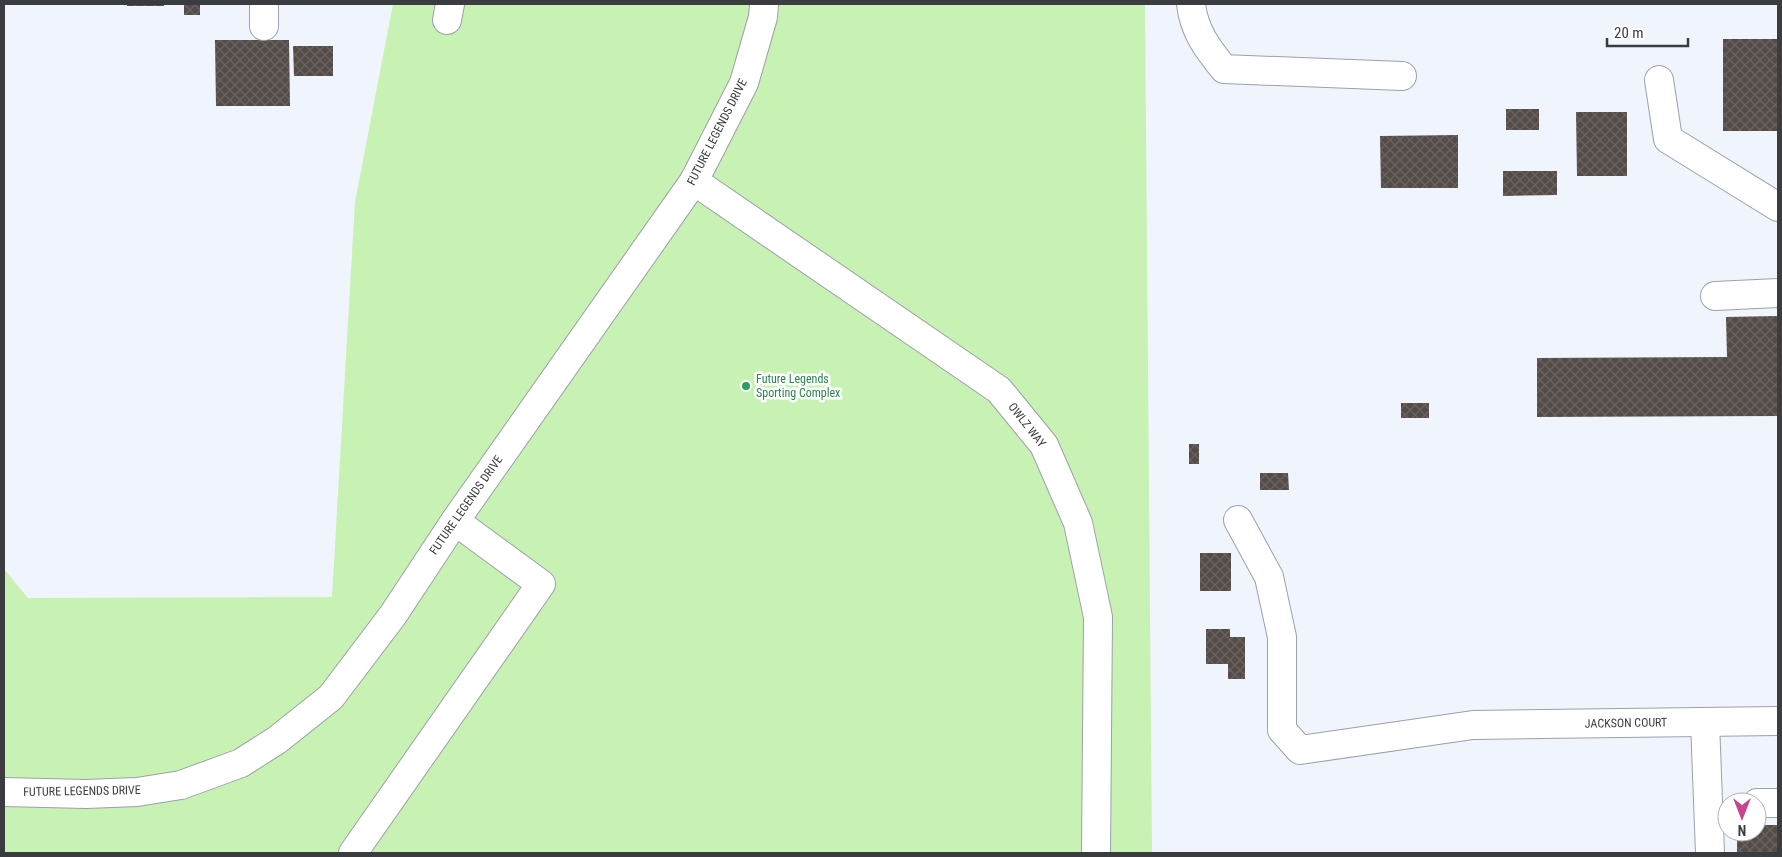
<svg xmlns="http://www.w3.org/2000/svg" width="1782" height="857" font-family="'Roboto Condensed',sans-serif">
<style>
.park{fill:#c7f2b3}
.building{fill:url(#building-cross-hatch)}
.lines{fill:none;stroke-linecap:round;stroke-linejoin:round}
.minor-casing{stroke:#9ca0a8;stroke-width:30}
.minor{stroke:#fff;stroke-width:28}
.leisure-dot{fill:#2e9e5b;stroke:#fff;stroke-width:2}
.labels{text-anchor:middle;stroke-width:5;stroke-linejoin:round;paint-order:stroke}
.street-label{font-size:12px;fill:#3b3c40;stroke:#fff}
.leisure-label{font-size:12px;fill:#27864d;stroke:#fff;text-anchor:start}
</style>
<defs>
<pattern id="building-cross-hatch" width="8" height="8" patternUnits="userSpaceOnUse" patternTransform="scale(1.25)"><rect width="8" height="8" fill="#544c48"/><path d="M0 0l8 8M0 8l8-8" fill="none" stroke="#6a6461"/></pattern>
</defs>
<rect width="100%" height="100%" fill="#f0f4fc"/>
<polygon class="park" points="393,4 1145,4 1152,853 4,853 4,569 28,598 332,597 355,202"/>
<g class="building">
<rect x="127" y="4" width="37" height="2"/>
<rect x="184" y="5" width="16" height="10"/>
<rect x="1723" y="39" width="55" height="92"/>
<polygon points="215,40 289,40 290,106 216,106"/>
<polygon points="293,46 333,46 333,76 294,76"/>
<rect x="1506" y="109" width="33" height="21"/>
<polygon points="1576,112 1627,112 1627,176 1577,176"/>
<polygon points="1458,135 1458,188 1381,188 1380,136"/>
<polygon points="1503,171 1557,171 1557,195 1503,196"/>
<polygon points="1778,316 1778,416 1537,417 1537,358 1727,357 1726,317"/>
<rect x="1401" y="403" width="28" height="15"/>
<rect x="1189" y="444" width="10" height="20"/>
<polygon points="1260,473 1288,473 1289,490 1260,490"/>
<rect x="1200" y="553" width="31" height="38"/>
<polygon points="1206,629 1230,629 1230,637 1245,637 1245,679 1228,679 1228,664 1206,664"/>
<polygon points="1757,825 1778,825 1778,853 1737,853 1737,832 1757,832"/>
</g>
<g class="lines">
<g class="minor-casing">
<g id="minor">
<polyline points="264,4 264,26"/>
<path d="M 1191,4 C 1194,31 1207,48 1224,69 L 1402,76"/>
<polyline points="447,20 450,4"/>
<polyline points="1659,80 1668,139 1778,207"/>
<polyline points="694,181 999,390 1044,445 1078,523 1098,617 1096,853"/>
<polyline points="1715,296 1778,293"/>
<polyline points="1238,520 1269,577 1282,637 1282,730 1300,750 1473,725 1778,721"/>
<polyline points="1705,722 1710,853"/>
<polyline points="4,792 86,794 137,792 181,785 241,763 277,740 331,697 393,615 455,521 694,181 744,83 763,17 764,4"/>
<polyline points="1757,803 1778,803"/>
<polyline points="353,853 541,584 455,521"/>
</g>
</g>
<use href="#minor" class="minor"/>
</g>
<circle class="leisure-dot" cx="746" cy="386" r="5"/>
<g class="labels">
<g class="street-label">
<text transform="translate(717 132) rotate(-63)" y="4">FUTURE LEGENDS DRIVE</text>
<text transform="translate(1027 425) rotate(52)" y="4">OWLZ WAY</text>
<text transform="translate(466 505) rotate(-55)" y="4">FUTURE LEGENDS DRIVE</text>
<text transform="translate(1626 723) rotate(-1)" y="4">JACKSON COURT</text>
<text transform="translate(82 791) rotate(-1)" y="4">FUTURE LEGENDS DRIVE</text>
</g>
<g class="leisure-label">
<text x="756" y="383">Future Legends<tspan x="756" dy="14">Sporting Complex</tspan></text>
</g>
</g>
<rect width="1782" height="857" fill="none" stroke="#3b3c40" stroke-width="10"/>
<g transform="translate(1742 817) rotate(180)"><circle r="24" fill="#ffffff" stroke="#b1b1b3"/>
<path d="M0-4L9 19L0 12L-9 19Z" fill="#c6458f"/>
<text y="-8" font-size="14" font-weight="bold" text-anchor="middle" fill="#3b3c40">N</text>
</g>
<path d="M1607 38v8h81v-8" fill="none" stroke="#3b3c40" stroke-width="2.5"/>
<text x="1614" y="38" font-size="15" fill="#3b3c40" stroke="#ffffff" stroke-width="4" paint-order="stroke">20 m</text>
</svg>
